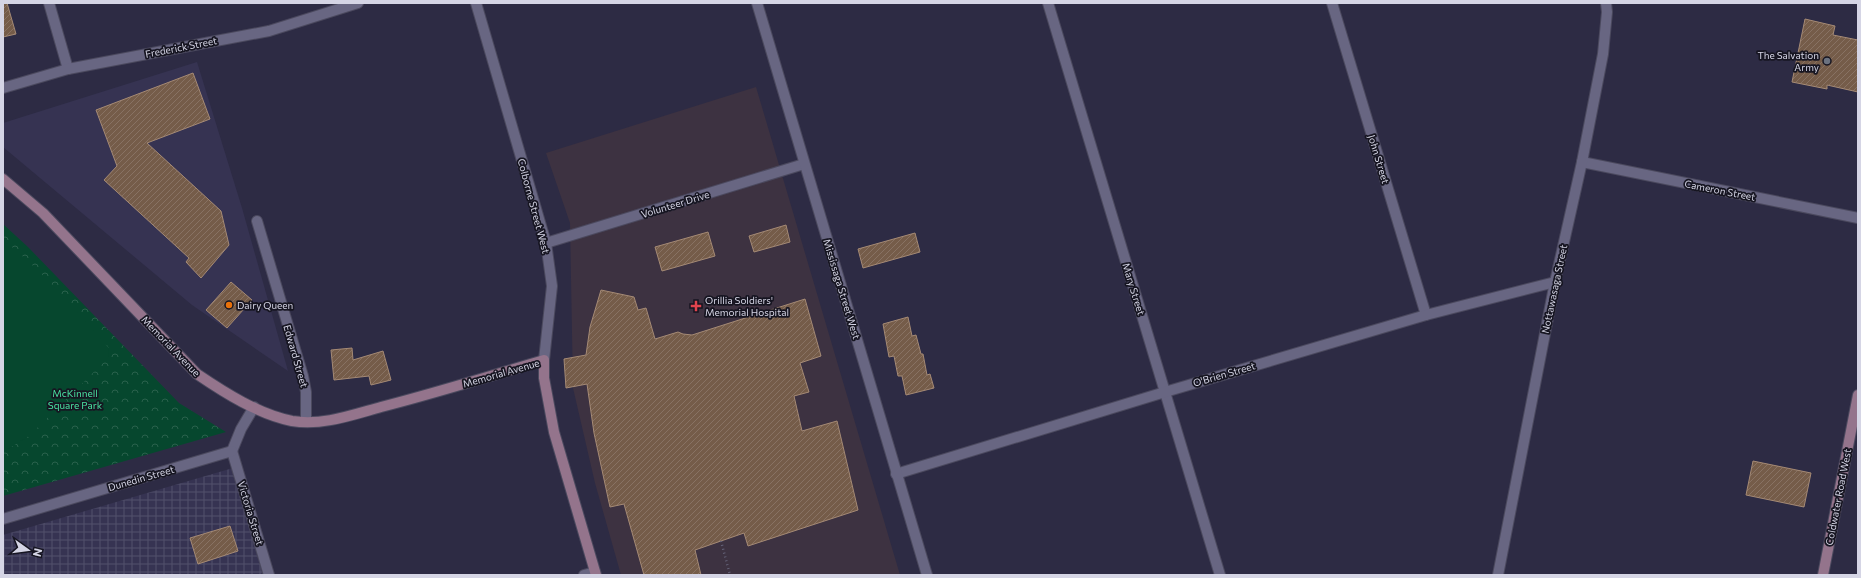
<svg xmlns="http://www.w3.org/2000/svg" width="1861" height="578" font-family="Commissioner,sans-serif">
<style>
.built{fill:#363352}
.industrial{fill:url(#industrial-grid)}
.medical{fill:#3d3241}
.forest{fill:url(#forest-crowns)}
.pitch{fill:#06472e}
.building{fill:url(#building-hatch);stroke:#a58a75}
.lines{fill:none;stroke-linecap:round;stroke-linejoin:round}
.minor-casing{stroke:#4b495e;stroke-width:12}
.tertiary-casing{stroke:#4b495e;stroke-width:12}
.secondary-casing{stroke:#4b495e;stroke-width:12}
.path{stroke:#646278;stroke-width:2.5;stroke-dasharray:1 3;stroke-linecap:butt}
.minor{stroke:#686682;stroke-width:10}
.tertiary{stroke:#686682;stroke-width:10}
.secondary{stroke:#94748c;stroke-width:10}
.worship-dot{fill:#6b7280;stroke:#161521;stroke-width:1.5}
.food-dot{fill:#e8710a;stroke:#161521;stroke-width:1.5}
.health-dot{fill:#e0444e;stroke:#161521;stroke-width:1.5}
.labels{text-anchor:middle;stroke-width:3.5;stroke-linejoin:round;paint-order:stroke}
.street-label{font-size:10px;fill:#d5d5e5;stroke:#161521}
.poi-label{font-size:10px;fill:#d5d5e5;stroke:#161521;text-anchor:start}
.park-label{font-size:10px;fill:#49e2a1;stroke:#161521}
</style>
<defs>
<pattern id="industrial-grid" width="8" height="8" patternUnits="userSpaceOnUse"><rect width="8" height="8" fill="#363352"/><path d="M0 4h8M4 0v8" fill="none" stroke="#52506b"/></pattern>
<pattern id="forest-crowns" width="20" height="18" patternUnits="userSpaceOnUse"><rect width="20" height="18" fill="#06472e"/><path d="M2 6a3 3 0 1 1 6 0M12 15a3 3 0 1 1 6 0" fill="none" stroke="#29614c"/></pattern>
<pattern id="building-hatch" width="6" height="6" patternUnits="userSpaceOnUse"><rect width="6" height="6" fill="#755c49"/><path d="M-1 1l2-2M0 6l6-6M5 7l2-2" fill="none" stroke="#887263"/></pattern>
</defs>
<rect width="100%" height="100%" fill="#2d2b44"/>
<polygon class="built" points="197,62 242,208 288,371 192,305 3,147 3,123"/>
<polygon class="industrial" points="233,468 263,575 3,575 3,535"/>
<polygon class="medical" points="756,87 900,575 621,575 595,483 573,388 570,223 546,153"/>
<polygon class="forest" points="3,224 28,247 179,403 226,432 3,496"/>
<path class="pitch" d="M 3,240 C 42,270 75,310 108,347 L 109,357 L 29,436 L 3,452 Z"/>
<g class="building">
<polygon points="3,3 7,3 16,34 3,37"/>
<polygon points="1805,19 1835,26 1833,35 1858,40 1858,92 1827,85 1827,89 1792,82"/>
<polygon points="193,73 210,119 147,143 221,211 229,245 201,278 186,262 189,258 104,180 117,166 96,110"/>
<polygon points="786,225 790,242 754,252 749,236"/>
<polygon points="708,232 715,256 662,271 655,247"/>
<polygon points="915,233 920,252 863,268 858,249"/>
<polygon points="231,282 252,300 227,328 206,310"/>
<polygon points="601,290 634,297 638,310 646,308 655,339 678,332 683,334 692,335 805,299 821,356 800,363 809,392 794,396 802,431 837,421 858,510 748,546 744,533 695,550 701,575 644,575 624,504 610,507 594,433 587,384 566,388 564,359 586,355 590,327"/>
<polygon points="908,317 912,336 916,335 921,354 923,354 927,375 930,374 934,388 906,395 902,376 898,376 894,356 889,357 883,324"/>
<polygon points="352,348 353,360 383,351 391,380 371,385 369,376 334,380 331,350"/>
<polygon points="1753,461 1811,473 1804,507 1746,495"/>
<polygon points="230,526 238,551 198,564 190,538"/>
</g>
<g class="lines">
<g class="minor-casing">
<g id="minor">
<polyline points="49,3 68,69"/>
<polyline points="476,3 546,243 552,286 544,360"/>
<polyline points="1048,3 1220,575"/>
<polyline points="1332,3 1426,315"/>
<polyline points="3,88 68,69 269,31 358,3"/>
<polyline points="1582,162 1858,218"/>
<polyline points="257,221 303,376 306,392 306,422"/>
<polyline points="546,243 804,164"/>
<polyline points="232,451 269,575"/>
<polyline points="232,451 241,429 254,407"/>
<polyline points="896,474 1165,392 1426,315 1555,282"/>
<polyline points="3,519 232,451"/>
<polyline points="584,575 595,572"/>
<polyline points="1498,575 1555,282 1582,162 1603,54 1607,12 1606,3"/>
</g>
</g>
<g class="tertiary-casing">
<polyline id="tertiary" points="757,3 927,575"/>
</g>
<g class="secondary-casing">
<g id="secondary">
<path d="M 3,179 L 43,213 L 197,374 C 225,393 258,414 292,421 C 322,426 352,415 381,407 C 436,393 490,376 544,360 L 544,378 L 554,432 L 596,575"/>
<polyline points="1823,575 1858,395"/>
</g>
</g>
<polyline class="path" points="721,541 730,575"/>
<use href="#minor" class="minor"/>
<use href="#tertiary" class="tertiary"/>
<use href="#secondary" class="secondary"/>
</g>
<circle class="worship-dot" cx="1827" cy="61" r="4"/>
<circle class="food-dot" cx="229" cy="305" r="4"/>
<path class="health-dot" d="M694 300h4v4h4v4h-4v4h-4v-4h-4v-4h4z"/>
<g class="labels">
<g class="street-label">
<text transform="translate(181 47) rotate(-11)" y="4">Frederick Street</text>
<text transform="translate(1379 159) rotate(73)" y="4">John Street</text>
<text transform="translate(1720 190) rotate(11)" y="4">Cameron Street</text>
<text transform="translate(675 204) rotate(-17)" y="4">Volunteer Drive</text>
<text transform="translate(534 206) rotate(75)" y="4">Colborne Street West</text>
<text transform="translate(842 289) rotate(73)" y="4">Mississaga Street West</text>
<text transform="translate(1134 289) rotate(73)" y="4">Mary Street</text>
<text transform="translate(1554 289) rotate(-78)" y="4">Nottawasaga Street</text>
<text transform="translate(171 346) rotate(46)" y="4">Memorial Avenue</text>
<text transform="translate(296 356) rotate(74)" y="4">Edward Street</text>
<text transform="translate(501 373) rotate(-16)" y="4">Memorial Avenue</text>
<text transform="translate(1224 374) rotate(-16)" y="4">O'Brien Street</text>
<text transform="translate(141 478) rotate(-16)" y="4">Dunedin Street</text>
<text transform="translate(1838 497) rotate(-79)" y="4">Coldwater Road West</text>
<text transform="translate(251 513) rotate(73)" y="4">Victoria Street</text>
</g>
<g class="poi-label">
<text x="1819" y="59" text-anchor="end">The Salvation<tspan x="1819" dy="12">Army</tspan></text>
<text x="705" y="304">Orillia Soldiers'<tspan x="705" dy="12">Memorial Hospital</tspan></text>
<text x="237" y="309">Dairy Queen</text>
</g>
<g class="park-label">
<text x="75" y="397">McKinnell<tspan x="75" dy="12">Square Park</tspan></text>
</g>
</g>
<rect width="1861" height="578" fill="none" stroke="#d5d5e5" stroke-width="8"/>
<g transform="translate(28 550) rotate(104)" stroke="#161521" stroke-width="3" paint-order="stroke">
<path d="M0-3L7 15L0 10L-7 15Z" fill="#d5d5e5"/>
<text y="-6" font-size="11" font-weight="bold" text-anchor="middle" fill="#d5d5e5">N</text>
</g>
</svg>
